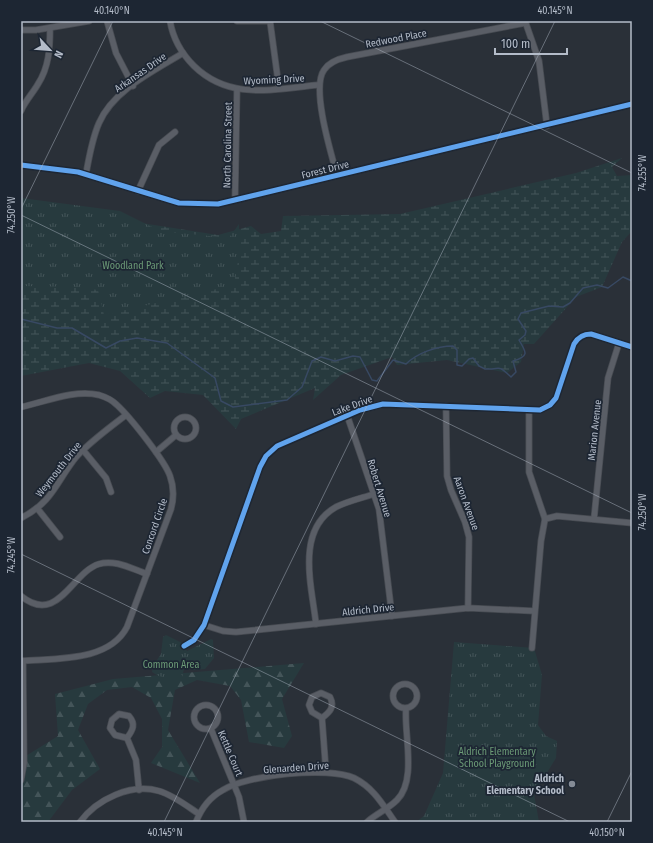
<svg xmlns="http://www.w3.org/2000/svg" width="653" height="843" font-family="'Fira Sans Condensed',sans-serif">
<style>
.forest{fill:url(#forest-firs)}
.wetland{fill:url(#wetland-marsh)}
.park{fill:url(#park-tufts)}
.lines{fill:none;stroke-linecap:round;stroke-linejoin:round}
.stream{stroke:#384963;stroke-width:1.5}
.minor-casing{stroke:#484c53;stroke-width:7}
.minor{stroke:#5a5e66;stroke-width:5.5}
.cycleway-casing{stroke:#1d2633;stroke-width:8}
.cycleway{stroke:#60a3ed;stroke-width:5}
.ticks{fill:none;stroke:#b4bcc9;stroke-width:1;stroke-opacity:0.45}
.poi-dot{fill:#848b96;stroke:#1d2633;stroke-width:1.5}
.labels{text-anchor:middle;stroke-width:3.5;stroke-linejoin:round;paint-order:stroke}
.street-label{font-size:10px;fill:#b4bcc9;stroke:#1d2633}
.park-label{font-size:10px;fill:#6b9a76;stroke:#1d2633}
.poi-label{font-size:10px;font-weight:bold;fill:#b4bcc9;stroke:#1d2633;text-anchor:end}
.neatline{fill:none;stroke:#b4bcc9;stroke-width:1.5}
.ticks-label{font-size:10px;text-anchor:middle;fill:#b4bcc9}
</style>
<defs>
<pattern id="forest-firs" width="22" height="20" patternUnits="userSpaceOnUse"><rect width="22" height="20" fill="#273a3e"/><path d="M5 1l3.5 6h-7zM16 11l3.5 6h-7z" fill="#445559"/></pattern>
<pattern id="wetland-marsh" width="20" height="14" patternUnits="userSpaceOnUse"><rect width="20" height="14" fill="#273a3e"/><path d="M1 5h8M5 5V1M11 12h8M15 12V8" fill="none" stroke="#445559"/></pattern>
<pattern id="park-tufts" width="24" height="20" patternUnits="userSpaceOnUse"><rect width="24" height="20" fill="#273a3e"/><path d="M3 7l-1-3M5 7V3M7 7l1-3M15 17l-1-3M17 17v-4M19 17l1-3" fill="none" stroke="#445559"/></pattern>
</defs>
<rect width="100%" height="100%" fill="#2a3038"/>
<polygon class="forest" points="304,663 282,699 292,736 284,748 249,742 241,700 230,686 197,680 175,690 168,730 200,783 151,763 162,747 162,719 151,698 132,687 107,690 88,704 78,730 100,769 72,790 48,822 21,822 21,759 58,736 55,694 113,679"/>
<polygon class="wetland" points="622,158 612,167 617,176 632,175 632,231 622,242 602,287 576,297 534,344 524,344 521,362 507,373 447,360 397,365 392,357 341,375 313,400 315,388 241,419 236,429 203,395 165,391 150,398 120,371 89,363 21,376 21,269 135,222 218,235 251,226 261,234 281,231 283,216 400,214 576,173"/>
<g class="park">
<polygon points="21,198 120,211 160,231 229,238 239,224 239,254 234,285 104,315 98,290 76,287 21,286"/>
<path d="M 166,635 L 182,643 L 187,651 L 211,639 L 213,640 L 214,658 L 205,669 L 193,670 L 185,665 L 182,677 C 170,677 163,680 152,672 L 153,666 L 161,654 L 163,637 Z"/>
<polygon points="454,642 534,648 542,675 538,725 546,736 557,741 556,758 534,794 539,822 416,822 424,816 443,773"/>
</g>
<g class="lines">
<g class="stream">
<polyline points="632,293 632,297"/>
<path d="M 21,319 L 57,328 L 72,328 L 106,348 L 120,341 L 137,338 L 167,343 L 215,378 L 221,401 L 233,407 L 287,400 L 302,387 L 312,361 L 321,357 L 335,361 L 353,356 L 360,357 L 372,380 L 377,381 L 393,360 L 406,364 C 417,353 437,346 453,346 L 457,350 L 457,365 L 462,366 L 469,359 L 473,358 L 479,366 L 485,369 C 502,370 496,363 511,377 L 516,372 L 513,361 C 529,356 527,353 519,340 L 525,335 L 526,331 L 518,319 L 521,313 L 549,306 L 563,307 L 570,303 L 583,288 L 597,285 L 608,288 L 623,277 L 632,281"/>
</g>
<g class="minor-casing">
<g id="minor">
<polyline points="107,21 116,53 133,86"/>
<path d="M 170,21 C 173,39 181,53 194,66 C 230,101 273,89 318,85"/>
<polyline points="237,21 270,21"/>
<polyline points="270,21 279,88"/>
<polyline points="525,21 539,61 547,126"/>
<polyline points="21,30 36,30 89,21"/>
<path d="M 21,111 C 25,101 33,93 38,84 C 49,67 50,48 50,29"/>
<polyline points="21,165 78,172 179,203 218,204 632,104"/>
<path d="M 86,174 C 89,157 92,139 99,123 C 113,90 154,71 183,53"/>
<path d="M 337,175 C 331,153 311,88 324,70 C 329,62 338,59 347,57 L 525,23"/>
<polyline points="138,191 159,145 175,132"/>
<polyline points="235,200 237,89"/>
<polyline points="446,406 447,476 451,490 465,522 469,537 468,608"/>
<path d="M 21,407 C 45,402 74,389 99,395 C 106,397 112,400 117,405 C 130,417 165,461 170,476 C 174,487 174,498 171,509 L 127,627 C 109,662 56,658 21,661"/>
<polyline points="529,410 529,472 545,519"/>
<polyline points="347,415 379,509 392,616"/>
<circle cx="185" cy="428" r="11"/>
<polyline points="83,450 106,478 111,492"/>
<polyline points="156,452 176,435"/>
<polyline points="37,508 60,537"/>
<path d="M 21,518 C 53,502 56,482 76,457 C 91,441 109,428 126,415"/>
<polyline points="594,519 608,378 619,343"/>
<path d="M 21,596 C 58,626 72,572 99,564 C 115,559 132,569 147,574"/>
<path d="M 316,624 C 312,587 295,530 336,507 C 348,501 362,498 374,494"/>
<polyline points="204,625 223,631 236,632 468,608 534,611"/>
<path d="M 184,646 L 194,640 L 204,625 L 260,467 L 266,456 L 277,446 L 360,410 L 383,404 L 540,410 L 550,405 L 556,398 L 574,344 C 578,337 583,334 591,334 L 632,347"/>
<polyline points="532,648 541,541 545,519 557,516 632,523"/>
<circle cx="405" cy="696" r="12"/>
<path d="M 321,693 L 330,697 C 335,707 330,712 322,718 L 312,712 L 309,705 L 312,697 Z"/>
<circle cx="206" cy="717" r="12"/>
<path d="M 119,714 L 129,716 C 136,724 133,730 127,738 L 115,735 L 110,728 L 112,720 Z"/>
<polyline points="322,718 326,772"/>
<polyline points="211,729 239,797 244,822"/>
<polyline points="127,738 136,760 139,790"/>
<polyline points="21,780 24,763 23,661"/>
<path d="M 80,822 C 97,799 131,783 159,791 C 173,795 187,806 199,814"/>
<path d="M 196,822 C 201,809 210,797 223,790 C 246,775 329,766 354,778 C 374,788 383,805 395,822"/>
<path d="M 367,822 C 376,814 388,809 397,800 C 417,780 404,735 406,709"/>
</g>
</g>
<use href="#minor" class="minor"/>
<g class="cycleway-casing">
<g id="cycleway">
<polyline points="21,165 78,172 179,203 218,204 632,104"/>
<path d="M 184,646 L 194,640 L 204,625 L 260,467 L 266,456 L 277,446 L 360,410 L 383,404 L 540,410 L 550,405 L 556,398 L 574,344 C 578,337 583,334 591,334 L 632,347"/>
</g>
</g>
<use href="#cycleway" class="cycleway"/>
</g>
<path class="ticks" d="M 320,21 L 632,173M 21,209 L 113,21M 21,215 L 632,513M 21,554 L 570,822M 164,822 L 555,21M 607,822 L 632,771"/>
<circle class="poi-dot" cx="572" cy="784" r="4"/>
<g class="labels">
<g class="street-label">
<text transform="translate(396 38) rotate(-11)" y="4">Redwood Place</text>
<text transform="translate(140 72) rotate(-35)" y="4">Arkansas Drive</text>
<text transform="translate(274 79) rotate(-3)" y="4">Wyoming Drive</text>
<text transform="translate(227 145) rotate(-89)" y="4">North Carolina Street</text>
<text transform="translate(325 169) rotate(-14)" y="4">Forest Drive</text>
<text transform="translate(352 405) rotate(-20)" y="4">Lake Drive</text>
<text transform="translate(594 430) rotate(-84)" y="4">Marion Avenue</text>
<text transform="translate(58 469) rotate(-52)" y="4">Weymouth Drive</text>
<text transform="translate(380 488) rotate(73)" y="4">Robert Avenue</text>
<text transform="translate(467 503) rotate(70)" y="4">Aaron Avenue</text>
<text transform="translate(154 526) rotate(-71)" y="4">Concord Circle</text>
<text transform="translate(368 609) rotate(-6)" y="4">Aldrich Drive</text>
<text transform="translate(231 753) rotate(67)" y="4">Kettle Court</text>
<text transform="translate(296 767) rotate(-4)" y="4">Glenarden Drive</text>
</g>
<g class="park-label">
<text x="133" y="269">Woodland Park</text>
<text x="171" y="668">Common Area</text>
<text x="497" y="755">Aldrich Elementary<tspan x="497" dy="12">School Playground</tspan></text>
</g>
<g class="poi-label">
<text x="564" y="782">Aldrich<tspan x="564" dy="12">Elementary School</tspan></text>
</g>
</g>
<rect width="653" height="843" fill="none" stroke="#1d2633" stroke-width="44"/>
<g transform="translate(50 50) rotate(116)" stroke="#1d2633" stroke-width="3" paint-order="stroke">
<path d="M0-3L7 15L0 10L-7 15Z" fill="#b4bcc9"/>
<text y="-6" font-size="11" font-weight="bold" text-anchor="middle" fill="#b4bcc9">N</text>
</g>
<path d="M495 48v6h72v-6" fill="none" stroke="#b4bcc9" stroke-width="2"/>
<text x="501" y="48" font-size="12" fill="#b4bcc9" stroke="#1d2633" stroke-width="3" paint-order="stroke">100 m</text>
<rect x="22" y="22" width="609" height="799" class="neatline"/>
<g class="ticks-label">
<text x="112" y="14">40.140°N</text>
<text x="555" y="14">40.145°N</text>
<text transform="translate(642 173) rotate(-90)" y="4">74.255°W</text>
<text transform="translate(11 215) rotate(-90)" y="4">74.250°W</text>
<text transform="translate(642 512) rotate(-90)" y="4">74.250°W</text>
<text transform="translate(11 555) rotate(-90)" y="4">74.245°W</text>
<text x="165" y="836">40.145°N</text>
<text x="607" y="836">40.150°N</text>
</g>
</svg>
